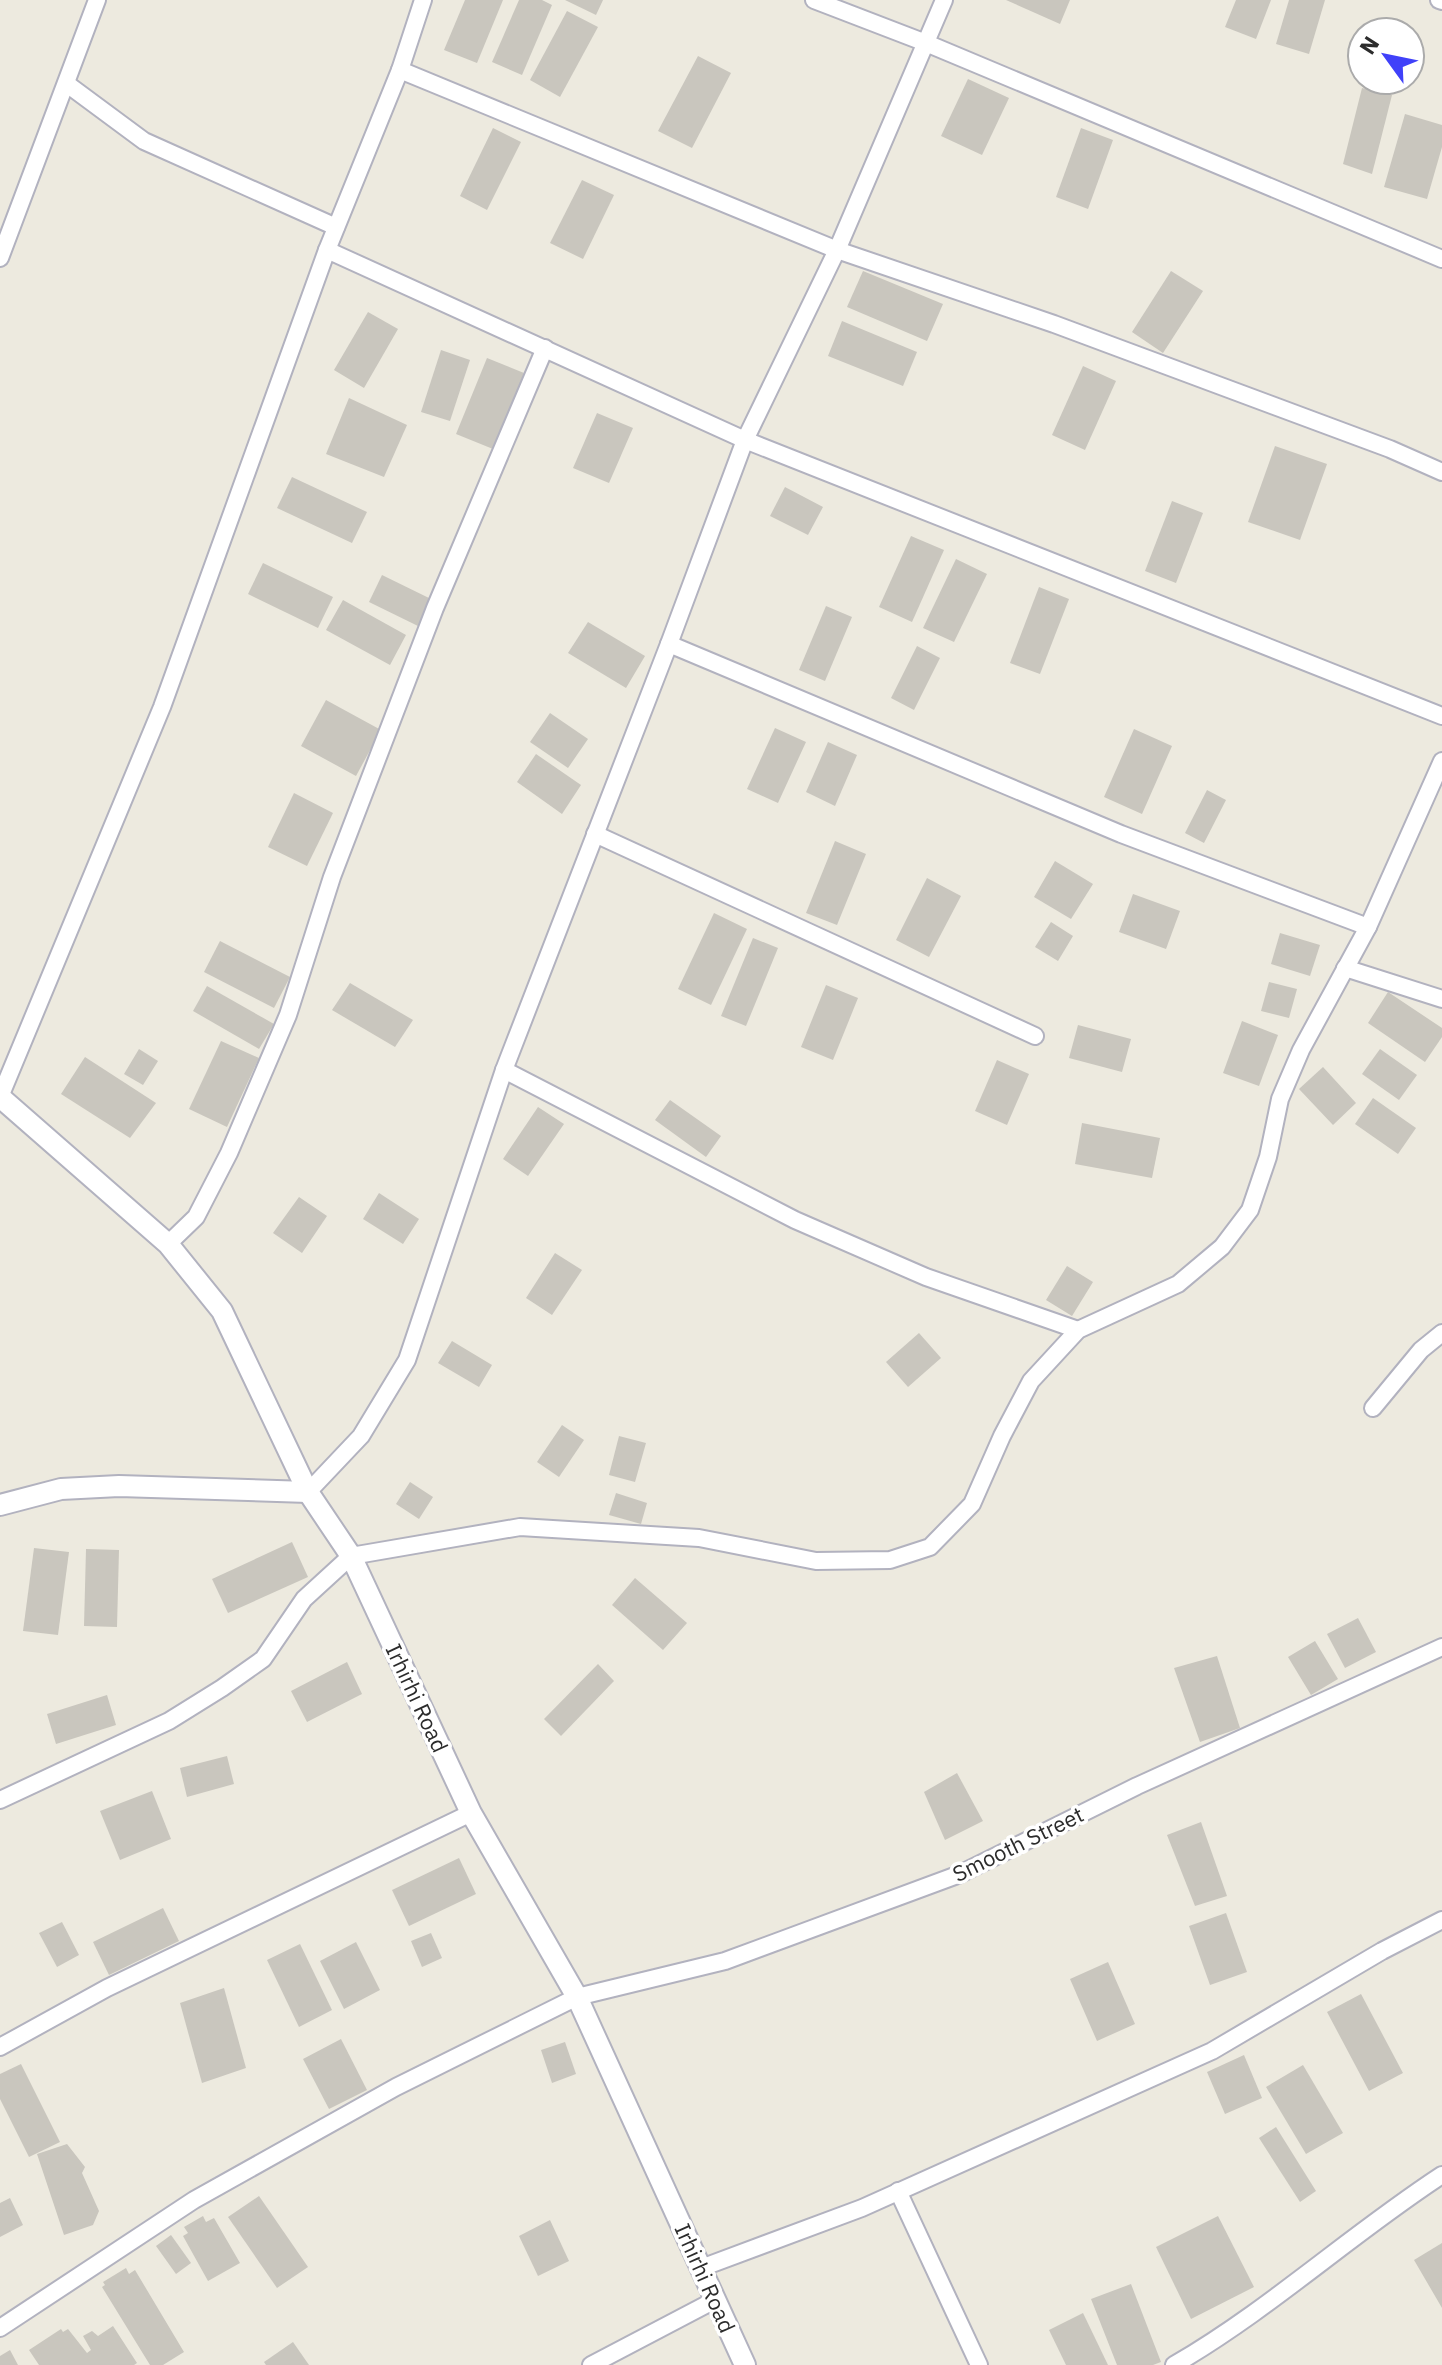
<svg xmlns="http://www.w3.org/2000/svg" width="1442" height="2365" font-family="'IBM Plex Sans',sans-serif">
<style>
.building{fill:#c9c6be}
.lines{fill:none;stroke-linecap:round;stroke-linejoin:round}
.minor-casing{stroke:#b2b2bf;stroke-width:20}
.tertiary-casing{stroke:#b2b2bf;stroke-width:24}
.minor{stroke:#fff;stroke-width:16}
.tertiary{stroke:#fff;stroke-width:20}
.labels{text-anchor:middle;stroke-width:7;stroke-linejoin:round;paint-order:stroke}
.street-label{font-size:22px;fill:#2c2c2c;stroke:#fff}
</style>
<rect width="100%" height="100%" fill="#edeadf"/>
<g class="building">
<polygon points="465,0 503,0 477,63 444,50"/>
<polygon points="519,0 542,0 552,5 522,75 492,62"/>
<polygon points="565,0 603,0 596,15"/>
<polygon points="1006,0 1070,0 1060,24"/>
<polygon points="1236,0 1271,0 1256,39 1225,27"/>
<polygon points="1289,0 1325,0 1309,54 1276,44"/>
<polygon points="567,11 598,27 560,97 530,80"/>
<polygon points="698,56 731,73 692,148 658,131"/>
<polygon points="968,79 1009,98 982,155 941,136"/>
<polygon points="1362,88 1392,95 1372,174 1343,164"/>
<polygon points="1405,114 1442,125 1442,147 1427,199 1384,187"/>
<polygon points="493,128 521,142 487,210 460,196"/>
<polygon points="1081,128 1113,140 1088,209 1056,197"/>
<polygon points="582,180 614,195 583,259 550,243"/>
<polygon points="863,271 943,304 927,341 847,307"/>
<polygon points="1171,271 1203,291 1163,353 1132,332"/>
<polygon points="368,312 398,329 364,388 334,370"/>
<polygon points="842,321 917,352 903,386 828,356"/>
<polygon points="441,350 470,360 450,421 421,412"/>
<polygon points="487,358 524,373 493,449 456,434"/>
<polygon points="1083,366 1116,381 1085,450 1052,435"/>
<polygon points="349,398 407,425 384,477 326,454"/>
<polygon points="597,413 633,428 609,483 573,468"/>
<polygon points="1275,446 1327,464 1300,540 1248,522"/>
<polygon points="292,477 367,512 352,543 277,508"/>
<polygon points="785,487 823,507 808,535 770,516"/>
<polygon points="1172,501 1203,513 1176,583 1145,571"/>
<polygon points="911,536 944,550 912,622 879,607"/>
<polygon points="956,559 987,574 954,642 923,628"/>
<polygon points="263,563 333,597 318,628 248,594"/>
<polygon points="382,575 431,599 418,626 369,602"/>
<polygon points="1039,587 1069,599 1040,674 1010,663"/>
<polygon points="343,600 406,635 390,665 326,630"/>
<polygon points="826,606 852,617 825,681 799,670"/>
<polygon points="588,622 645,656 626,688 568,653"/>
<polygon points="917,646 940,658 914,710 891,698"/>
<polygon points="326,700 381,730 356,776 301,746"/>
<polygon points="550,713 588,739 568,768 530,742"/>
<polygon points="775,728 806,742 778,803 747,789"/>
<polygon points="1134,729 1172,746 1142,814 1104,797"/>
<polygon points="828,742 857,755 835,806 806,792"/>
<polygon points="536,754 581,785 562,814 517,782"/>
<polygon points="1207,790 1226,800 1204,843 1185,833"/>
<polygon points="294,793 333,813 307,866 268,847"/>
<polygon points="835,841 866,854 837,925 806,913"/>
<polygon points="1055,861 1093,884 1071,919 1034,897"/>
<polygon points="927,878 961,896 929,957 896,940"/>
<polygon points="1133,894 1180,911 1166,949 1119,932"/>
<polygon points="714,913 747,929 711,1005 678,989"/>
<polygon points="1051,922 1073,936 1058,961 1035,947"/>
<polygon points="1280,933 1320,945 1310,976 1271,964"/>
<polygon points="753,938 778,948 746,1026 721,1016"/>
<polygon points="220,941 290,977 274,1008 204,972"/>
<polygon points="1269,982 1297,989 1289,1018 1261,1011"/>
<polygon points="350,983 413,1020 395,1047 332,1010"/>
<polygon points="826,985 858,998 833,1060 801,1047"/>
<polygon points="207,986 274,1024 259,1049 193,1011"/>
<polygon points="1388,992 1442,1028 1442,1037 1425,1062 1368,1023"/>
<polygon points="1242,1021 1278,1035 1259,1086 1223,1073"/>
<polygon points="1078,1025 1131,1039 1122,1072 1069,1058"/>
<polygon points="221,1041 259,1058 227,1127 189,1109"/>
<polygon points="139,1049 158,1061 143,1085 124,1074"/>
<polygon points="1380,1049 1417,1075 1399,1100 1362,1074"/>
<polygon points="85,1057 156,1103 130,1138 61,1094"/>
<polygon points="997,1060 1029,1074 1007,1125 975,1111"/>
<polygon points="1323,1067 1356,1103 1333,1125 1299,1089"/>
<polygon points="1373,1098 1416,1128 1398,1154 1355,1124"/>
<polygon points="670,1100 721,1136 706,1157 655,1120"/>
<polygon points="538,1107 564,1124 528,1176 503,1159"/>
<polygon points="1082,1123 1160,1138 1152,1178 1075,1164"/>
<polygon points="379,1193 419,1219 403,1244 363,1219"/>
<polygon points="299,1197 327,1216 302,1253 273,1233"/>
<polygon points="555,1253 582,1270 552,1315 526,1298"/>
<polygon points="1067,1266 1093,1282 1072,1316 1046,1300"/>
<polygon points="919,1333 941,1358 908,1387 886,1362"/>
<polygon points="452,1341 492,1365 479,1387 438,1363"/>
<polygon points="562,1425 584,1440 559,1477 537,1462"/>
<polygon points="619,1436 646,1443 635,1482 609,1475"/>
<polygon points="410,1482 433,1497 419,1519 396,1504"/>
<polygon points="616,1493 647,1503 641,1524 609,1515"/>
<polygon points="292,1542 308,1577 228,1613 212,1579"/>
<polygon points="34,1548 69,1552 58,1635 23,1631"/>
<polygon points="86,1549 119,1550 117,1627 84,1626"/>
<polygon points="635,1578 687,1623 663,1650 612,1605"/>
<polygon points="1358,1618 1376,1652 1345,1668 1327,1634"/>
<polygon points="1315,1641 1338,1679 1311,1695 1288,1657"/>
<polygon points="1217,1656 1240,1728 1200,1742 1174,1668"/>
<polygon points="347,1662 362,1694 307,1722 291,1691"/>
<polygon points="598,1664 614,1681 561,1736 544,1719"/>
<polygon points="107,1695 116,1725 56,1744 47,1714"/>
<polygon points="227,1756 234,1784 187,1797 180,1768"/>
<polygon points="957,1773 983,1821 945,1840 924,1792"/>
<polygon points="152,1791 171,1839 120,1860 100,1811"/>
<polygon points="1201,1822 1227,1896 1195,1906 1167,1835"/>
<polygon points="459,1858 476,1894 409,1926 392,1890"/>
<polygon points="163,1908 179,1941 109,1975 93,1942"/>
<polygon points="1226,1913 1247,1972 1210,1985 1189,1926"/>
<polygon points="62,1922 79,1955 57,1967 39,1933"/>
<polygon points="431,1933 442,1958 422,1967 411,1941"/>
<polygon points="356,1942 380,1990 344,2009 320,1961"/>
<polygon points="300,1944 332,2010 299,2027 267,1960"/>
<polygon points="1108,1962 1135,2024 1097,2041 1070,1979"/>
<polygon points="224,1988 246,2068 202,2083 180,2003"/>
<polygon points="1361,1994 1403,2073 1369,2091 1327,2012"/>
<polygon points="341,2039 367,2090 329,2109 303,2059"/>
<polygon points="565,2042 576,2074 552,2083 541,2050"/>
<polygon points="1244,2055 1262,2098 1225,2114 1207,2072"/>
<polygon points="21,2064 60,2142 29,2157 0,2099 0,2074"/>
<polygon points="1303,2065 1343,2133 1306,2154 1266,2087"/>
<polygon points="1276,2127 1316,2191 1300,2202 1259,2138"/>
<polygon points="67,2144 85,2167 82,2173 99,2211 93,2225 64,2235 37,2154"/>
<polygon points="259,2196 308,2267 277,2288 228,2217"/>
<polygon points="10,2198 23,2225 0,2237 0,2203"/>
<polygon points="203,2216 206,2222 214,2218 240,2263 208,2281 183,2236 188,2233 184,2227"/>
<polygon points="1218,2216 1254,2287 1191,2319 1156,2247"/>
<polygon points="550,2220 569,2261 538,2276 519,2236"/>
<polygon points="171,2235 191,2263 176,2274 156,2246"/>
<polygon points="1442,2243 1442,2308 1414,2260"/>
<polygon points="126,2268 129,2274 135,2270 184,2352 163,2365 150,2365 102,2287 105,2285 103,2282"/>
<polygon points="1131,2284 1161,2362 1153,2365 1117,2365 1091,2299"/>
<polygon points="1083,2313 1108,2365 1066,2365 1049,2330"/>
<polygon points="113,2326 137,2363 134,2365 39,2365 29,2350 61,2329 63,2332 68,2329 87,2353 91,2350 83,2336 92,2331 98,2336"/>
<polygon points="293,2342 309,2365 266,2365 264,2362"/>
<polygon points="10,2350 18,2365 0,2365 0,2356"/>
</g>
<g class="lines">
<g class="minor-casing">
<g id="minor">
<polyline points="814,0 926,43 1442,259"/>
<polyline points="1439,0 1442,1"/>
<polyline points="400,70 837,250 1054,324 1390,449 1442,472"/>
<polyline points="67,84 144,141 336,227"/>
<polyline points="327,250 745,440 1442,716"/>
<polyline points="0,258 97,0"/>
<polyline points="669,644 1121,834 1368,927"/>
<polyline points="595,834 1035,1036"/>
<polyline points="1345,968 1442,999"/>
<polyline points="504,1070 795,1220 926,1277 1078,1330"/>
<polyline points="0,1097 162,707 327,250 400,70 423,0"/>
<polyline points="168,1244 196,1217 229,1153 288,1015 332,877 435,608 545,348"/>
<polyline points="1373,1408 1421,1350 1442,1333"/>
<polyline points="308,1492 361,1436 407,1360 504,1070 669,644 745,440 837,250 944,0"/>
<polyline points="0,1800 169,1721 222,1688 263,1659 304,1599 351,1556 520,1527 699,1538 816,1561 890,1560 930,1547 972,1504 1002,1436 1031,1381 1078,1330 1178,1284 1222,1247 1250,1210 1268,1157 1280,1099 1301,1050 1368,927 1442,761"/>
<polyline points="0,2047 107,1988 471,1813"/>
<polyline points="898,2191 979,2365"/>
<polyline points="701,2268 862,2208 1212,2051 1382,1951 1442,1920"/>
<polyline points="0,2328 194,2200 396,2087 577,1997 725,1961 960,1874 1137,1786 1442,1647"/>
<polyline points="591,2365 715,2300"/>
<path d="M 1174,2365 C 1269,2310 1350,2235 1442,2175"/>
</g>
</g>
<g class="tertiary-casing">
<g id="tertiary">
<polyline points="0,1097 168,1244 222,1311 308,1492 351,1556 471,1813 577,1997 745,2365"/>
<polyline points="0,1505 61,1489 119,1486 308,1492"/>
</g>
</g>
<use href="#minor" class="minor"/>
<use href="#tertiary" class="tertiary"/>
</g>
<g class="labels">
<g class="street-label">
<text transform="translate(417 1698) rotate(65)" y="8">Irhirhi Road</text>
<text transform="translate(1018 1844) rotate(-26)" y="8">Smooth Street</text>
<text transform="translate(705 2278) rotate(66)" y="8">Irhirhi Road</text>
</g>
</g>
<g transform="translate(1386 56) rotate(303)"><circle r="38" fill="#ffffff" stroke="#ababab" stroke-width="2"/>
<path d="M0-6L14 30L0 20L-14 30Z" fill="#4041f9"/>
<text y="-12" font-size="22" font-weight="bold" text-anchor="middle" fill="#2c2c2c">N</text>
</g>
</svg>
